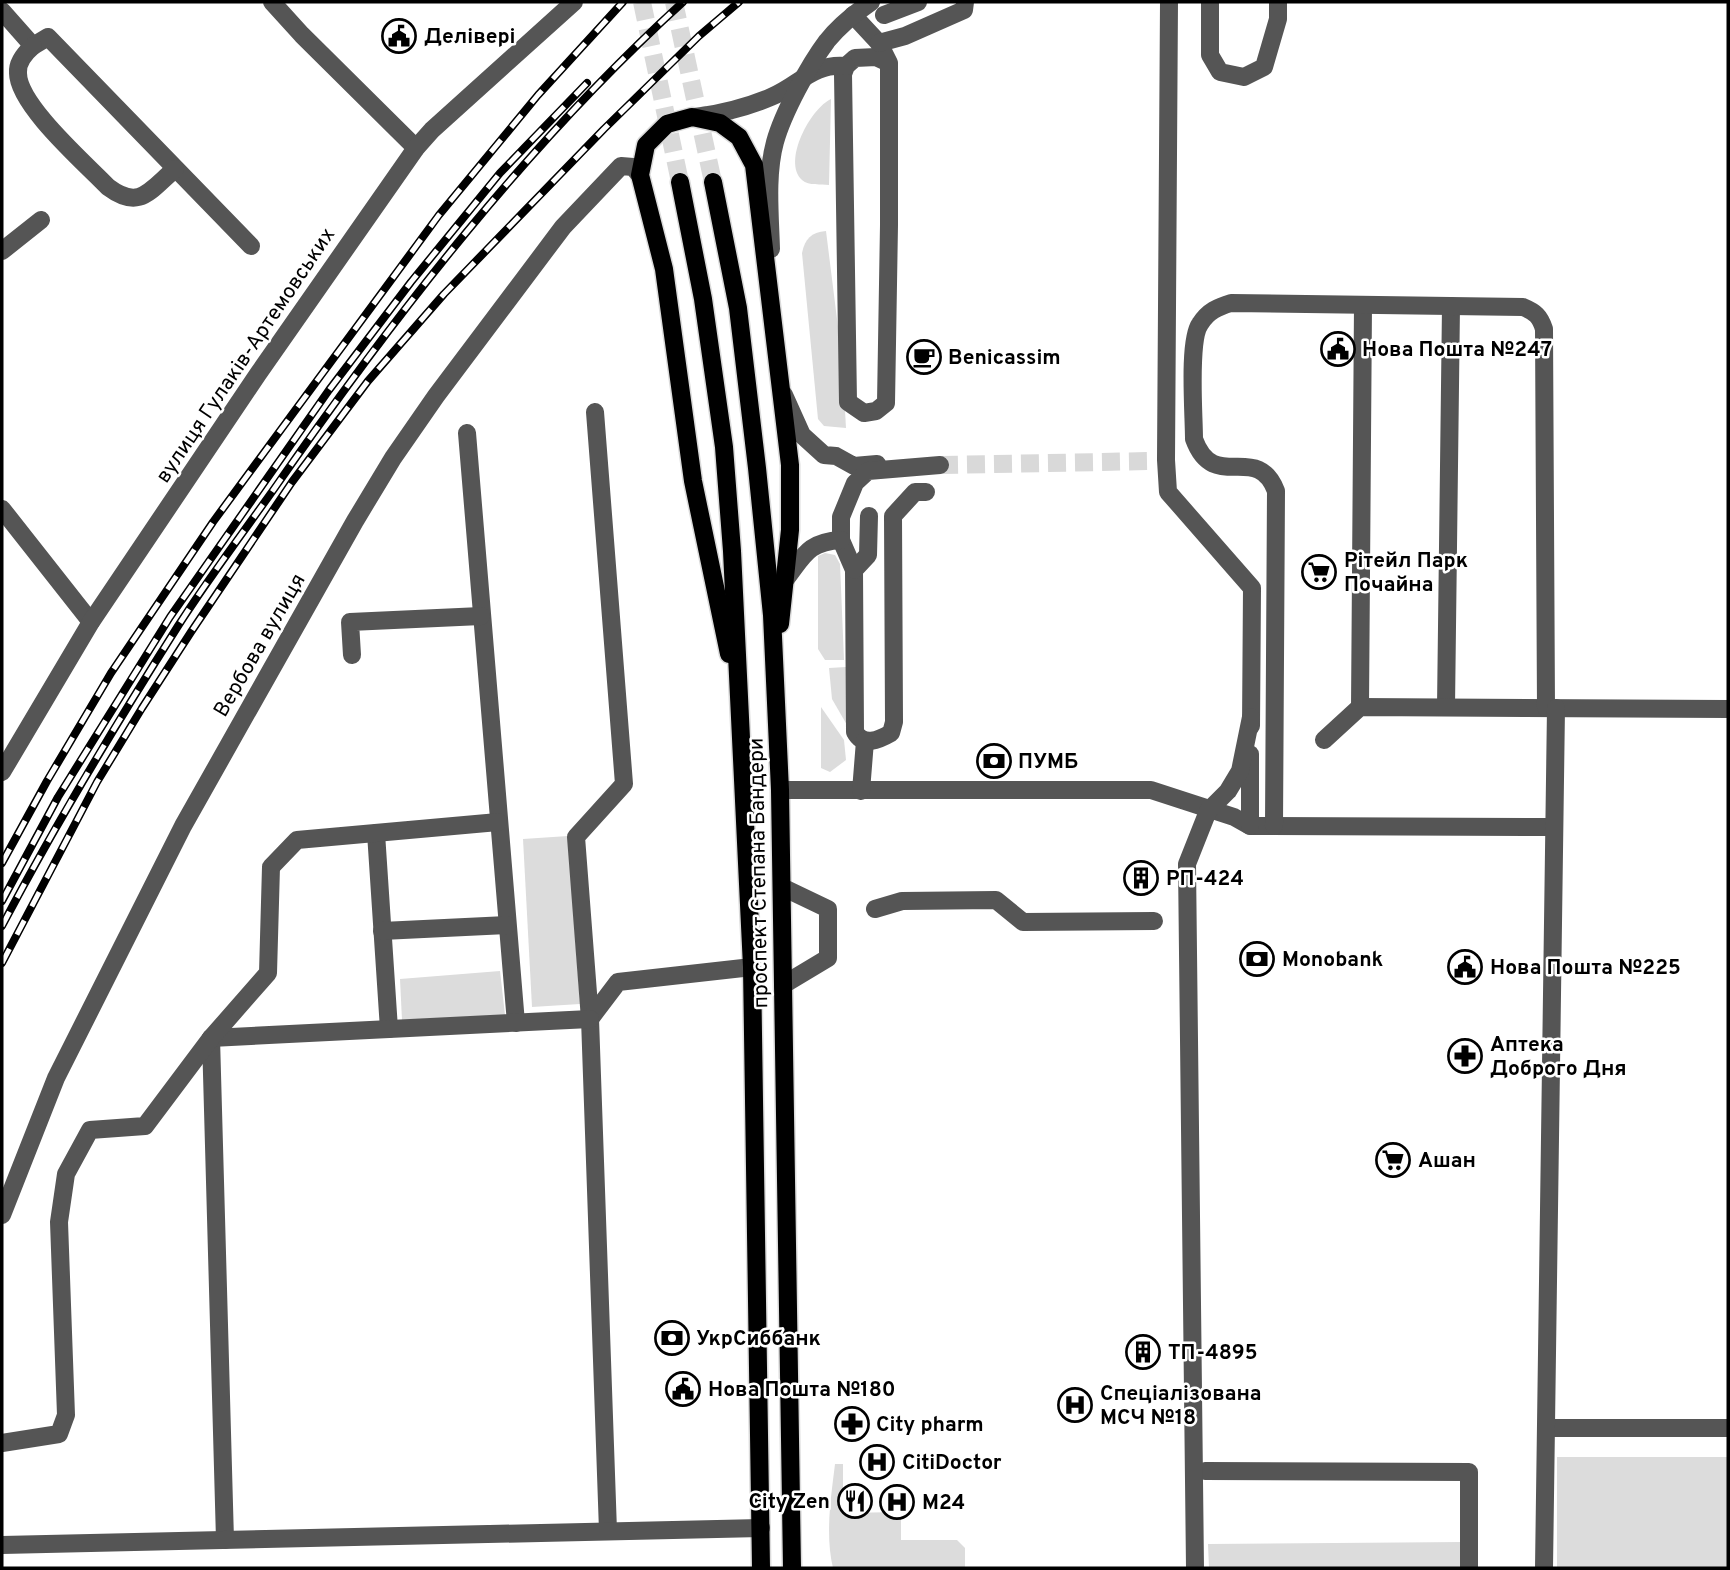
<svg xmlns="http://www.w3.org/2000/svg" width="1730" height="1570" font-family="Overpass,sans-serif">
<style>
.green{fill:#dcdcdc}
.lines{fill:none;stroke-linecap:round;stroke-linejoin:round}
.minor-tunnel{stroke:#d9d9d9;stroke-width:18;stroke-dasharray:18 9;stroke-linecap:butt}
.major-tunnel{stroke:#d9d9d9;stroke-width:18;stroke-dasharray:18 9;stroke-linecap:butt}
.major-casing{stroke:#dbdbdb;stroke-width:21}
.minor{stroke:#555;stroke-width:18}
.major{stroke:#000;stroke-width:18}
.rail-casing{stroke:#000;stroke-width:8}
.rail{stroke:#fff;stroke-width:5;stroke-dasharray:16;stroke-linecap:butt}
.labels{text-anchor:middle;stroke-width:5;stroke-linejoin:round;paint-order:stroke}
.poi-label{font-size:21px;font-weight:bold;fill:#000;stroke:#fff;text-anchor:start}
.street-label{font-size:21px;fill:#000;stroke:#fff}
</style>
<rect width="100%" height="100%" fill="#fff"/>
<g class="green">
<path d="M 831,99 L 829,185 C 821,184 809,186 802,180 C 782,161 811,108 831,99 Z"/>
<path d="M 826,231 L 842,359 L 846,428 L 824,426 L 818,419 L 802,253 C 805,239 811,232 826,231 Z"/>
<polygon points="825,553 835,555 840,564 844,660 825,660 818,649 818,556"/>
<polygon points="846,667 847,725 832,699 829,668"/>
<polygon points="821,707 844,740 846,760 830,772 821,768"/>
<polygon points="568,836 580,1004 532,1007 523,839"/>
<polygon points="500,971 505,1015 402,1020 400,979"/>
<rect x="1557" y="1457" width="171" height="111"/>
<path d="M 835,1464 L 843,1464 L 843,1513 L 901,1512 L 901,1540 L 957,1540 L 965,1548 L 965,1568 L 833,1568 C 825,1535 831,1497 835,1464 Z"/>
<polygon points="1463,1542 1464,1568 1209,1568 1208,1544"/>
</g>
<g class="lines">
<polyline class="minor-tunnel" points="940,465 1153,461"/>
<g class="major-tunnel">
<polyline points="642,2 680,182"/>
<polyline points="674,2 713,182"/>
</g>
<g class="major-casing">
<g id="major">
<polyline points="680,182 703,299 724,447 732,551 752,967 761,1568"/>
<polyline points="713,182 738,308 757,468 772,615 780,790 792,1568"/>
<polyline points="729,654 693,481 664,269 640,175 646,145 667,124 692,117 720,123 739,137 754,165 790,465 790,530 780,624"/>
</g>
</g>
<g class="minor">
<polyline points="272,2 302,35 416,148"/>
<polyline points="1169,2 1166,460 1168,492 1252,588 1251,726"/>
<polyline points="1210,2 1210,55 1220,72 1244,77 1264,67 1278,19 1278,2"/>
<polyline points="2,11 33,46 48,37 251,246"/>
<polyline points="853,15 879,43 889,63 889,225 886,403 876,411 864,413 848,402 843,74 846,66 855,58 876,57 889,63"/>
<polyline points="884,15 918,2"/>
<polyline points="879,43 905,36 964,10 965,2"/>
<path d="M 33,46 C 25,53 17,62 18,73 C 18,105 85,163 108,187 C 140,211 150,190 175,169"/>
<path d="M 696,117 C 724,113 745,108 771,97 C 800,85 812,63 846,66"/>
<path d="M 771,249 C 770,214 766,175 775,142 C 783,113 809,65 827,41 C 839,26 855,13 871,2"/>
<polyline points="2,251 41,220"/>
<polyline points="784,395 802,435 824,455 836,456 854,466 877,464"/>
<polyline points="595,412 624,784 576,837 590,1019 608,1531"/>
<polyline points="467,433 516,1023"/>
<path d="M 926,492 L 915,492 L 893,516 L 894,722 L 891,733 C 879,740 863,747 855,732 L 854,570 L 841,540 L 841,517 L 855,483 L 868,471 L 940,465"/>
<polyline points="2,509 91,622"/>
<polyline points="854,570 868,555 869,516"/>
<path d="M 785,580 C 804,556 807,542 841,540"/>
<polyline points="352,655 350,622 481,616"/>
<polyline points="1360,707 1363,305"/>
<polyline points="1446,707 1451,306"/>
<polyline points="1324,740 1360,707 1728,709"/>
<polyline points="2,772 91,622 258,374 416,148 432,130 574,2"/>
<polyline points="780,790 1151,790 1234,817 1250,826 1554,827"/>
<polyline points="861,791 865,741"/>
<polyline points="1250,826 1250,754"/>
<path d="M 1274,826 L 1276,491 C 1257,441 1214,494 1194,439 C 1194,414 1188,341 1200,324 C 1208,311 1218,307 1231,303 L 1523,307 C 1535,312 1540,316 1544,329 L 1546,708"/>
<polyline points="376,833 389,1029"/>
<polyline points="782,887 828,909 828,958 783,985"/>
<polyline points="875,909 902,901 996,900 1023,922 1154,921"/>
<polyline points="382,931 507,925"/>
<polyline points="590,1019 618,982 752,967"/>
<polyline points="211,1038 225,1540"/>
<polyline points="211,1038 590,1019"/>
<polyline points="2,1215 56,1078 183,826 355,521 393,458 436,396 563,227 621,166 633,167 640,175"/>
<polyline points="1546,1428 1728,1428"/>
<polyline points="2,1443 59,1434 66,1415 59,1222 66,1174 90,1130 145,1126 211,1038 268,973 271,867 297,840 498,822"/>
<polyline points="1205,1471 1469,1472 1469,1568"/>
<polyline points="2,1545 761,1528"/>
<polyline points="1195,1568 1187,864 1208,811 1228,791 1240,771 1251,717"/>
<polyline points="1544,1568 1556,708"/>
</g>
<use href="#major" class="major"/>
<g class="rail-casing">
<g id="rail">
<polyline points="2,863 47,781 111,673 213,522 439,215 538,95 623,2"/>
<polyline points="2,901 58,797 170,617 329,390 411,282 500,173 587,83"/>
<path d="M 2,926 C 56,823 116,724 178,626 C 208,579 242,534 274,489 C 395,315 526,145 683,2"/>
<polyline points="2,963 97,782 142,708 191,632 292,482 368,381 444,294 604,129 699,36 739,2"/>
</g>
</g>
<use href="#rail" class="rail"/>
</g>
<defs>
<g id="civic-ring" transform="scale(1.75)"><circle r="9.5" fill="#fff" stroke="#000" stroke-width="1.5"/><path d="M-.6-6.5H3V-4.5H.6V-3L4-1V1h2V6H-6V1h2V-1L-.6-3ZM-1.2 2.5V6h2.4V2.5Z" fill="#000"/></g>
<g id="cafe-ring" transform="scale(1.75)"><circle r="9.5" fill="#fff" stroke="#000" stroke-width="1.5"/><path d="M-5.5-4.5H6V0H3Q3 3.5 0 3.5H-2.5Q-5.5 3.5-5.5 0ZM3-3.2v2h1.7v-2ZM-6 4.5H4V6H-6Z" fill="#000"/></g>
<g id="supermarket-ring" transform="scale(1.75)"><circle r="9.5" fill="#fff" stroke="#000" stroke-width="1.5"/><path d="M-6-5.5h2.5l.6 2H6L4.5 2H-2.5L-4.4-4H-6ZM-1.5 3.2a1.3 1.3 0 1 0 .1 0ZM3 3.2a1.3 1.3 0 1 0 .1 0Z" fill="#000"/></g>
<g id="bank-ring" transform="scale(1.75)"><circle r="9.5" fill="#fff" stroke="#000" stroke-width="1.5"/><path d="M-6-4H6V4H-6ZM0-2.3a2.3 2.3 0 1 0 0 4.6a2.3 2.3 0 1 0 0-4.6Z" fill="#000"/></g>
<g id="building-ring" transform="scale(1.75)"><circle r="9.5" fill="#fff" stroke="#000" stroke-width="1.5"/><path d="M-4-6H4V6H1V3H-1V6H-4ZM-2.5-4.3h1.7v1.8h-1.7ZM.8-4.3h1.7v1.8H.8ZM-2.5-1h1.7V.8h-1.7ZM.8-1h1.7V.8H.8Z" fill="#000"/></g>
<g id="pharmacy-ring" transform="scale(1.75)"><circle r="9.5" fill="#fff" stroke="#000" stroke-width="1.5"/><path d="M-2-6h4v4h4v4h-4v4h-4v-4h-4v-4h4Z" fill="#000"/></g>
<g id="hospital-ring" transform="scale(1.75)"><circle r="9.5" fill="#fff" stroke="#000" stroke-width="1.5"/><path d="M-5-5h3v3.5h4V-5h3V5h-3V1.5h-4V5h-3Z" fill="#000"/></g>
<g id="restaurant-ring" transform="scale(1.75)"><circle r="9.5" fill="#fff" stroke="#000" stroke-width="1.5"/><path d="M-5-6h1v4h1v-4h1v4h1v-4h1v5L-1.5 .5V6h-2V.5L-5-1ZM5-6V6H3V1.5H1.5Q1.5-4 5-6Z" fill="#000"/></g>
</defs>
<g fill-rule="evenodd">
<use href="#civic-ring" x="399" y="36"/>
<use href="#civic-ring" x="1338" y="349"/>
<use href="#cafe-ring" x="924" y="357"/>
<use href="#supermarket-ring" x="1319" y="572"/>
<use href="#bank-ring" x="994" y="761"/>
<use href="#building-ring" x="1141" y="878"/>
<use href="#bank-ring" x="1257" y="959"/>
<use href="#civic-ring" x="1465" y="967"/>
<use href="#pharmacy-ring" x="1465" y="1056"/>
<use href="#supermarket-ring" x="1393" y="1160"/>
<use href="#bank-ring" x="672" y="1338"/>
<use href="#building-ring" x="1143" y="1352"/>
<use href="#civic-ring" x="683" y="1389"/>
<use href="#hospital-ring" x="1075" y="1405"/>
<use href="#pharmacy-ring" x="852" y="1424"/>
<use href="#hospital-ring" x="877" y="1462"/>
<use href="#restaurant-ring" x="855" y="1501"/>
<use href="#hospital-ring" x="897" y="1502"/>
</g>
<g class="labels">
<g class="poi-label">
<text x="424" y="43">Делівері</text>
<text x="1362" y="356">Нова Пошта №247</text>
<text x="948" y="364">Benicassim</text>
<text x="1344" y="567">Рітейл Парк<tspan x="1344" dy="24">Почайна</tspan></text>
<text x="1018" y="768">ПУМБ</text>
<text x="1166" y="885">РП-424</text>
<text x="1282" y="966">Monobank</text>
<text x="1490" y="974">Нова Пошта №225</text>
<text x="1490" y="1051">Аптека<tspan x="1490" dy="24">Доброго Дня</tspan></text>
<text x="1418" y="1167">Ашан</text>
<text x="696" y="1345">УкрСиббанк</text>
<text x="1168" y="1359">ТП-4895</text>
<text x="708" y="1396">Нова Пошта №180</text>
<text x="1100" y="1400">Спеціалізована<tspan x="1100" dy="24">МСЧ №18</tspan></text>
<text x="876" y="1431">City pharm</text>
<text x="902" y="1469">CitiDoctor</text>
<text x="830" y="1508" text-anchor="end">City Zen</text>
<text x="922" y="1509">М24</text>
</g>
<g class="street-label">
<text transform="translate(245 355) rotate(-56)" y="7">вулиця Гулаків-Артемовських</text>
<text transform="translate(259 645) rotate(-60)" y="7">Вербова вулиця</text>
<text transform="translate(758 873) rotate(-91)" y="7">проспект Степана Бандери</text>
</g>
</g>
<rect width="1730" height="1570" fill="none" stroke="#000000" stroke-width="7"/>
</svg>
